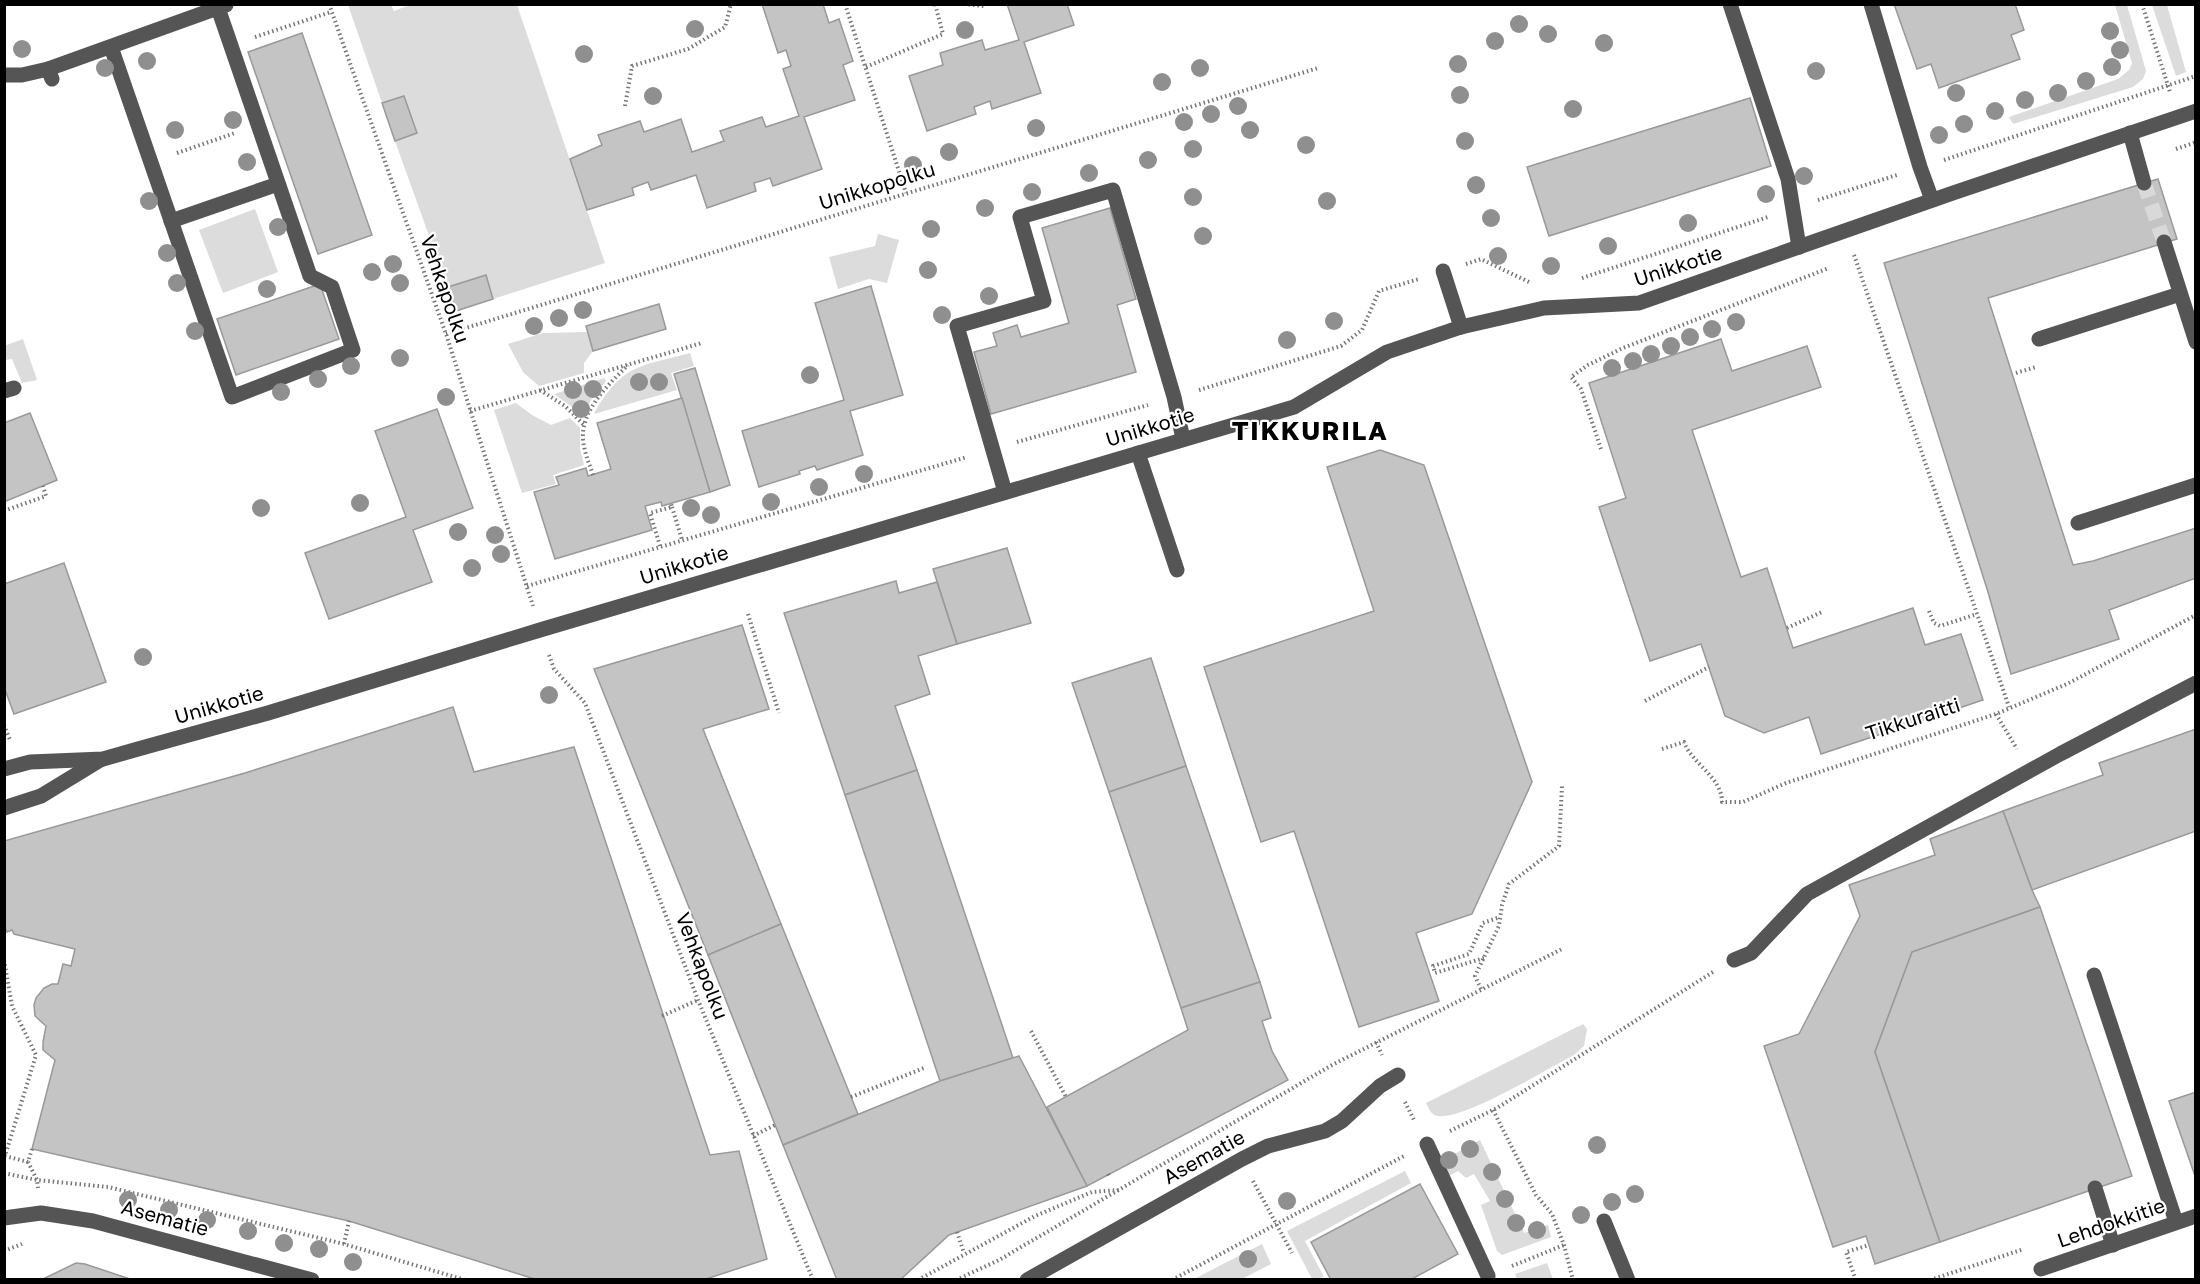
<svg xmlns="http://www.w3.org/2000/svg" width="2200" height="1284" font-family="'Golos Text',sans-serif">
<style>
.green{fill:#dcdcdc}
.building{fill:#c4c4c4;stroke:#999;stroke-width:1.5}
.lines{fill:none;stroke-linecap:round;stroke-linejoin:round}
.minor-tunnel{stroke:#d9d9d9;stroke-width:15;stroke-dasharray:15 8;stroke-linecap:butt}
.path{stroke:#777;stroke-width:4;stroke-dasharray:1.5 3;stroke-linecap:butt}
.minor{stroke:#555;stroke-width:15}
.tree{fill:#8f8f8f}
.labels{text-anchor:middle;stroke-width:4.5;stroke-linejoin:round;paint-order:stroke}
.street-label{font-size:20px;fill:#000;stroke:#fff}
.district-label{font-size:26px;font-weight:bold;letter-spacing:1.5px;fill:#000;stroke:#fff}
</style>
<rect width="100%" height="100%" fill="#fff"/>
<g class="green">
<polygon points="412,4 517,5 605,263 456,311 395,141 416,133 404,96 382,103 348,5 391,5 394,11"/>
<polygon points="2115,5 2127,5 2146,71 2143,79 2133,87 2013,124 2009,117 2118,79 2129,70 2132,63"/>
<polygon points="2152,5 2167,5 2186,72 2176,76"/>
<polygon points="255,209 278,272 223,293 199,230"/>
<polygon points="878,234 899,240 887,283 869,279 838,289 829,257 875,246"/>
<polygon points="587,332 593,351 584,363 584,373 539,386 523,372 508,344 543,333"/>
<polygon points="23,339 37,380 22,383 12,359 5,360 4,346"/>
<path d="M 690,353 L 694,366 L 671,373 L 677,390 L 594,414 C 602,398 618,376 635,369 C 652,361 673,358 690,353 Z"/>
<polygon points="604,378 606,381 592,398 582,419 572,407 554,394"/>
<polygon points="516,403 532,415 551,425 570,418 580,428 580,448 584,465 553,475 556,484 522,493 494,410"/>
<path d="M 1583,1024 L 1587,1029 L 1584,1046 L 1574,1055 C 1547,1069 1464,1120 1438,1116 C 1431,1115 1429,1109 1426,1103 Z"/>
<polygon points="1480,1140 1524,1233 1548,1225 1551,1237 1502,1255 1497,1251 1481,1205 1490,1201 1474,1174 1466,1178 1458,1171 1449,1176 1440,1162"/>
<polygon points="1405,1171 1411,1183 1305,1241 1324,1277 1312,1279 1287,1231"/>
<polygon points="1262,1244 1271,1264 1242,1279 1194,1279"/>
<polygon points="1547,1263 1553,1279 1517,1279 1515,1274"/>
</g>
<g class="building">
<polygon points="762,4 823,4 829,23 839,19 853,61 843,65 855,100 804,117 822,169 773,186 770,178 761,181 754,183 756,191 707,208 696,175 651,190 648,182 632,188 634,195 587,210 570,159 602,145 598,135 640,121 644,132 681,119 692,152 724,141 720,131 762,117 766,127 799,116 783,69 791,66 786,50 778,53"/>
<polygon points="1007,4 1067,4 1074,25 1024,42 1041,93 992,109 990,101 974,107 976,114 927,131 909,76 943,65 940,53 982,40 985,50 1019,40"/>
<polygon points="1894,4 2015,4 2024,30 2011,35 2020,59 1939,88 1931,64 1917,69"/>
<polygon points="302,33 372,235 318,254 248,52"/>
<polygon points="404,96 417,133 395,141 382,103"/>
<polygon points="1750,98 1771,166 1549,236 1527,167"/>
<polygon points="2158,179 2177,239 1988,298 2073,565 2093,561 2196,528 2196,578 2109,610 2119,639 2011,674 1988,592 1884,263"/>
<polygon points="1110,208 1136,299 1117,305 1136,372 991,414 974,352 997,346 993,333 1017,325 1021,337 1069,323 1042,228"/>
<polygon points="486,275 493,299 456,311 448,287"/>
<polygon points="320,284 339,339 236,375 217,319"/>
<polygon points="871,286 903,395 850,411 863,455 817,470 815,466 799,471 800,474 759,487 742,431 844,400 815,303"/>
<polygon points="659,304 666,329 593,351 586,326"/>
<polygon points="1721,339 1732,371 1807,346 1821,387 1692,430 1741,577 1767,568 1793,648 1913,608 1925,645 1961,634 1983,700 1821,754 1809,717 1764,733 1725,716 1701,644 1650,661 1599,507 1626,498 1589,383"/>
<polygon points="695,368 730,485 710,492 674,374"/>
<polygon points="682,398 710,492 662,506 661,502 645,506 652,530 555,559 534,492 559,485 556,477 586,468 588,476 611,469 597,423"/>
<polygon points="437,409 473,508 413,530 432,582 329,619 305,553 406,517 375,431"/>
<polygon points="30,413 57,480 4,502 4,423"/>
<polygon points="1380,450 1424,465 1532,782 1472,914 1416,933 1439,1001 1359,1027 1294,831 1261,842 1204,667 1374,611 1327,467"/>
<polygon points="1007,548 1031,623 957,644 933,569"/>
<polygon points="64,563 106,682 14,714 4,687 4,584"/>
<polygon points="896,581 899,593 937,582 957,644 918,656 930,694 895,706 917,770 845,795 784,613"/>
<polygon points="742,625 769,709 703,729 781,924 708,955 594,669"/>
<polygon points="1151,658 1186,766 1109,792 1072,683"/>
<polygon points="453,707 474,772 574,747 710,1155 739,1151 767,1259 703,1280 538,1280 349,1221 32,1149 55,1060 43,1050 43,1042 46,1026 35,1016 34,1005 36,998 44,988 52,984 58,984 63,964 71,966 75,949 14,934 12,930 7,932 4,926 4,841 245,773"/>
<polygon points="2196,729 2196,831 2032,890 2003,811 2103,775 2099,763"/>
<polygon points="1186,766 1260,982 1181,1008 1109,792"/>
<polygon points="917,770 1013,1058 940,1081 845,795"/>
<polygon points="2003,811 2032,890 2040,907 1912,952 1875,1052 1940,1242 1875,1264 1866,1236 1833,1247 1764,1046 1799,1034 1860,916 1849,885 1935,855 1930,839"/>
<polygon points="2040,907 2132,1176 1940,1242 1875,1052 1912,952"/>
<polygon points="781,924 858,1114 783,1145 708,955"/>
<polygon points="1260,982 1271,1018 1262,1021 1272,1051 1288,1080 1087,1186 1047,1107 1188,1030 1181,1008"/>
<polygon points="1019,1056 1087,1186 949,1235 900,1280 837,1280 783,1145 940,1081"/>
<polygon points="2196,1092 2196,1176 2195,1176 2169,1101"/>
<polygon points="1420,1184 1458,1254 1410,1280 1331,1280 1311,1242"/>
<polygon points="76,1263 85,1264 133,1280 41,1280"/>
</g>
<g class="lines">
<polyline class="minor-tunnel" points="2144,183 2164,242"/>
<g class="path">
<polyline points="329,4 446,334 533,606"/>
<polyline points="845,4 906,193"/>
<polyline points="964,4 984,6"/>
<polyline points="2142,4 2170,92"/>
<polyline points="255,37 331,12"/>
<polyline points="866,67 943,34 935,4"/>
<polyline points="625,106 632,66 688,49 725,27 731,4"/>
<polyline points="2176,149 2196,142"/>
<polyline points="177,153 235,133"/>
<polyline points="1944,160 2196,76"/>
<polyline points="1818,200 1897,175"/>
<polyline points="1854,255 2009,707"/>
<polyline points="1466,264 1481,259 1531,283"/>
<polyline points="1582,278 1768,217"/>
<polyline points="446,334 1318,68"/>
<polyline points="2016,373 2036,367"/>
<polyline points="540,390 565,406 584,425"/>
<polyline points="1199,390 1341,346 1362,330 1379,291 1419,279"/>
<polyline points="470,411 702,343"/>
<polyline points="1017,442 1148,405"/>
<polyline points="1601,449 1581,389 1571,377 1588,365 1623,348 1829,268"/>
<path d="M 593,475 C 589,463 584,452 583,439 C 581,410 609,384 628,365"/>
<polyline points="672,507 682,540"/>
<polyline points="4,511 46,496 43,486"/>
<polyline points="660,546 650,513 672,507 671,503"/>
<polyline points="527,586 967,457"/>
<polyline points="1929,611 1934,623 1940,626 1977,614"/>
<polyline points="748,614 779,713"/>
<polyline points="1787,628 1822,612"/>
<polyline points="549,655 554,669 585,703 698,1000 813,1280"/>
<polyline points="1645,701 1709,667"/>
<polyline points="1996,714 2017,749"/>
<polyline points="4,725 10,740"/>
<path d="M 1662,749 L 1684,742 C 1692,764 1722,777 1722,802 L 1743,802 L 1786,783 L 1996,714 L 2067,684 L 2196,615"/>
<polyline points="1484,958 1435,973 1433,966 1469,954 1483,923 1500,917"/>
<polyline points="4,960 12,1006 36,1055 5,1156"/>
<polyline points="1481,989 1475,976 1499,926 1502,905 1509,884 1559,846 1562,786"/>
<polyline points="662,1016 698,1000"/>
<polyline points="1031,1031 1066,1097"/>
<polyline points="1376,1042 1382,1055"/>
<polyline points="851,1097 924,1068"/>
<polyline points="1405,1102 1415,1122"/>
<polyline points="1493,1110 1536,1195 1552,1214 1564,1245 1573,1280"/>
<polyline points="1450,1131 1497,1108 1713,972"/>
<polyline points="753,1136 775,1125"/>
<polyline points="32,1149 28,1162 37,1180 38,1188"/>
<polyline points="5,1156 28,1162"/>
<polyline points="4,1173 37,1180 108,1187 344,1244 465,1280"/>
<polyline points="1108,1174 1110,1178"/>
<polyline points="1253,1181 1292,1253"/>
<polyline points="957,1232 964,1253"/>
<polyline points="344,1244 349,1221"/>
<polyline points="4,1251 22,1244"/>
<polyline points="1512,1266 1564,1245"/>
<polyline points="918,1280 1035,1216 1092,1192 1119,1190"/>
<polyline points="956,1280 999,1260 1332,1065 1562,949"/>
<polyline points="1172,1280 1404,1156"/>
<polyline points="1856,1280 1846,1252 1869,1245"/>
<polyline points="1930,1280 2024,1249"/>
</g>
<g class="minor">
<polyline points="1730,4 1788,179 1799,247"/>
<polyline points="1871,4 1920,167 1932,200"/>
<polyline points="111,47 232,397 353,350 332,287 310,276 218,8"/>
<polyline points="48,69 226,5"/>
<polyline points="4,75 22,75 48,69 52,79"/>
<polyline points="2130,133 2144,183"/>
<polyline points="171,221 278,184"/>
<polyline points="2164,242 2196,342"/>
<polyline points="1443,271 1461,327"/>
<polyline points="2039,339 2180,294"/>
<polyline points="4,391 14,388"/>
<polyline points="1138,453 1177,570"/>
<polyline points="1005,492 957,326 1044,301 1020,217 1113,190 1174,397 1183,439"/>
<polyline points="2078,523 2196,485"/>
<polyline points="4,769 30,762 103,759 138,749 268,713 540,630 1294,407 1387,352 1461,327 1544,308 1639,303 1953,193 2196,111"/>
<polyline points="4,808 41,796 100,760"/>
<polyline points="1734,960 1751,953 1807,894 2060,754 2196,683"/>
<polyline points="2094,975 2176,1222"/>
<polyline points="1427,1144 1488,1276"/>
<polyline points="2095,1188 2113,1245"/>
<polyline points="4,1218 41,1213 93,1221 312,1280"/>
<polyline points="1604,1221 1628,1280"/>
<polyline points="2041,1269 2196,1216"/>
<polyline points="1027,1280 1242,1159 1268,1146 1325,1131 1342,1121 1380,1086 1398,1075"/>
</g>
</g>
<g class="tree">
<circle cx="1519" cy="24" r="9"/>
<circle cx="695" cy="29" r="9"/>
<circle cx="965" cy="30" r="9"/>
<circle cx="2110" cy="31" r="9"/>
<circle cx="1548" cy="34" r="9"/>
<circle cx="1495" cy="41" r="9"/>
<circle cx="1604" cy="43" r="9"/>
<circle cx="22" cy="49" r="9"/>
<circle cx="2120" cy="50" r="9"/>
<circle cx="584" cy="54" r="9"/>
<circle cx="147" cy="61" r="9"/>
<circle cx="1458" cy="64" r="9"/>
<circle cx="2112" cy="67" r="9"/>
<circle cx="105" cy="68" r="9"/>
<circle cx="1200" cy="68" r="9"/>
<circle cx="1816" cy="71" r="9"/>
<circle cx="2086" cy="81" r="9"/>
<circle cx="1162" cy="82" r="9"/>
<circle cx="1956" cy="93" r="9"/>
<circle cx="2058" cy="93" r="9"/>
<circle cx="1460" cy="95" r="9"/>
<circle cx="653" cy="96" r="9"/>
<circle cx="2025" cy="100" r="9"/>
<circle cx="1238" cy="106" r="9"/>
<circle cx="1573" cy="109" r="9"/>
<circle cx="1995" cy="111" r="9"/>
<circle cx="1211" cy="114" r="9"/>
<circle cx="233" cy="120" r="9"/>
<circle cx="1184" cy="122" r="9"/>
<circle cx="1964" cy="124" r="9"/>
<circle cx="1036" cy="128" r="9"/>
<circle cx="175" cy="130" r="9"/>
<circle cx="1250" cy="130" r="9"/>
<circle cx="1939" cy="135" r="9"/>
<circle cx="1465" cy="141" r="9"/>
<circle cx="1306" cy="145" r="9"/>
<circle cx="1193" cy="149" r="9"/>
<circle cx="949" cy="152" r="9"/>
<circle cx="1148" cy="160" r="9"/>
<circle cx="247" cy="162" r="9"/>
<circle cx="913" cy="165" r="9"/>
<circle cx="1089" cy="173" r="9"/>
<circle cx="1804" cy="176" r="9"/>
<circle cx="1476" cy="185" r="9"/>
<circle cx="1032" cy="192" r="9"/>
<circle cx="1766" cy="194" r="9"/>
<circle cx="1193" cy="197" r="9"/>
<circle cx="149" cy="201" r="9"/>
<circle cx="1327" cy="201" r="9"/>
<circle cx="985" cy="208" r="9"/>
<circle cx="1491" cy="218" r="9"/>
<circle cx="1688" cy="223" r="9"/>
<circle cx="278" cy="227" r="9"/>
<circle cx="931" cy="229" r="9"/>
<circle cx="1203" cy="236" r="9"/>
<circle cx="1608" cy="246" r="9"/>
<circle cx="167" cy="253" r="9"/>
<circle cx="1498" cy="256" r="9"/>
<circle cx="393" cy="264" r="9"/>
<circle cx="1551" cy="266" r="9"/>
<circle cx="928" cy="270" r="9"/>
<circle cx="372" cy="272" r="9"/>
<circle cx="177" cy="283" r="9"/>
<circle cx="400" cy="283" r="9"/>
<circle cx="267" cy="289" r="9"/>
<circle cx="989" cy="296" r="9"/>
<circle cx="583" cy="310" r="9"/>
<circle cx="942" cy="315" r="9"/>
<circle cx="559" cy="318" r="9"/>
<circle cx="1334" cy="321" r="9"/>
<circle cx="1736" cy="322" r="9"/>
<circle cx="534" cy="326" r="9"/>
<circle cx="1712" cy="329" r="9"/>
<circle cx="195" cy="331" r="9"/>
<circle cx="1690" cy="337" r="9"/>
<circle cx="1287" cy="340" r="9"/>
<circle cx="1671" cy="346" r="9"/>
<circle cx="1651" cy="354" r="9"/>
<circle cx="400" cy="358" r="9"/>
<circle cx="1633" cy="361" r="9"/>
<circle cx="351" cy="366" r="9"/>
<circle cx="1612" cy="368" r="9"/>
<circle cx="810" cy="375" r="9"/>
<circle cx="318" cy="379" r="9"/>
<circle cx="639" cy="382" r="9"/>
<circle cx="659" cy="382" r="9"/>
<circle cx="593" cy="389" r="9"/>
<circle cx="573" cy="390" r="9"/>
<circle cx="281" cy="392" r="9"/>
<circle cx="446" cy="397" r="9"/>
<circle cx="581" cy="409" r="9"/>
<circle cx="864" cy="474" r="9"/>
<circle cx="819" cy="487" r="9"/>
<circle cx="771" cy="502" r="9"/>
<circle cx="360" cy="503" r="9"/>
<circle cx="261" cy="508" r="9"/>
<circle cx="691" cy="508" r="9"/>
<circle cx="711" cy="515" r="9"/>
<circle cx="458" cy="532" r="9"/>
<circle cx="495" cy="535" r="9"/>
<circle cx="501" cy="554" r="9"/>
<circle cx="472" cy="568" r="9"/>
<circle cx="143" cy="657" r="9"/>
<circle cx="549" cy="695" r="9"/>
<circle cx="1597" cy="1145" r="9"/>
<circle cx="1470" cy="1149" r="9"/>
<circle cx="1449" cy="1160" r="9"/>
<circle cx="1492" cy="1172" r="9"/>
<circle cx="1635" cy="1194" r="9"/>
<circle cx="1505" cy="1199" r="9"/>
<circle cx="128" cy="1200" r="9"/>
<circle cx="1287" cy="1201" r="9"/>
<circle cx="1612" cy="1202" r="9"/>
<circle cx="169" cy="1210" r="9"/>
<circle cx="1581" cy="1215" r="9"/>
<circle cx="207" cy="1220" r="9"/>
<circle cx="1516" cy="1223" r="9"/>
<circle cx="1537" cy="1230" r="9"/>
<circle cx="248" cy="1231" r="9"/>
<circle cx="284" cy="1243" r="9"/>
<circle cx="319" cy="1249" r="9"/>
<circle cx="1248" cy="1259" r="9"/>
<circle cx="353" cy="1262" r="9"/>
</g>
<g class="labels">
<g class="street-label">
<text transform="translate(877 186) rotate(-17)" y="7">Unikkopolku</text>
<text transform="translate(1678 266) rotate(-18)" y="7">Unikkotie</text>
<text transform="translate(445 289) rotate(71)" y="7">Vehkapolku</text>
<text transform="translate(1150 427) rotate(-17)" y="7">Unikkotie</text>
<text transform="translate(684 565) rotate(-17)" y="7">Unikkotie</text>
<text transform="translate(219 705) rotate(-16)" y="7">Unikkotie</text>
<text transform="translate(1913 719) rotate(-18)" y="7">Tikkuraitti</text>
<text transform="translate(702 966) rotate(69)" y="7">Vehkapolku</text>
<text transform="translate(1204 1157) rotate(-29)" y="7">Asematie</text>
<text transform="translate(165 1218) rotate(15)" y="7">Asematie</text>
<text transform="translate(2111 1223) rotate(-19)" y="7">Lehdokkitie</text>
</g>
<g class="district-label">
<text x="1310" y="440">TIKKURILA</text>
</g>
</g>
<rect width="2200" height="1284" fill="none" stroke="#000000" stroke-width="12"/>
</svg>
